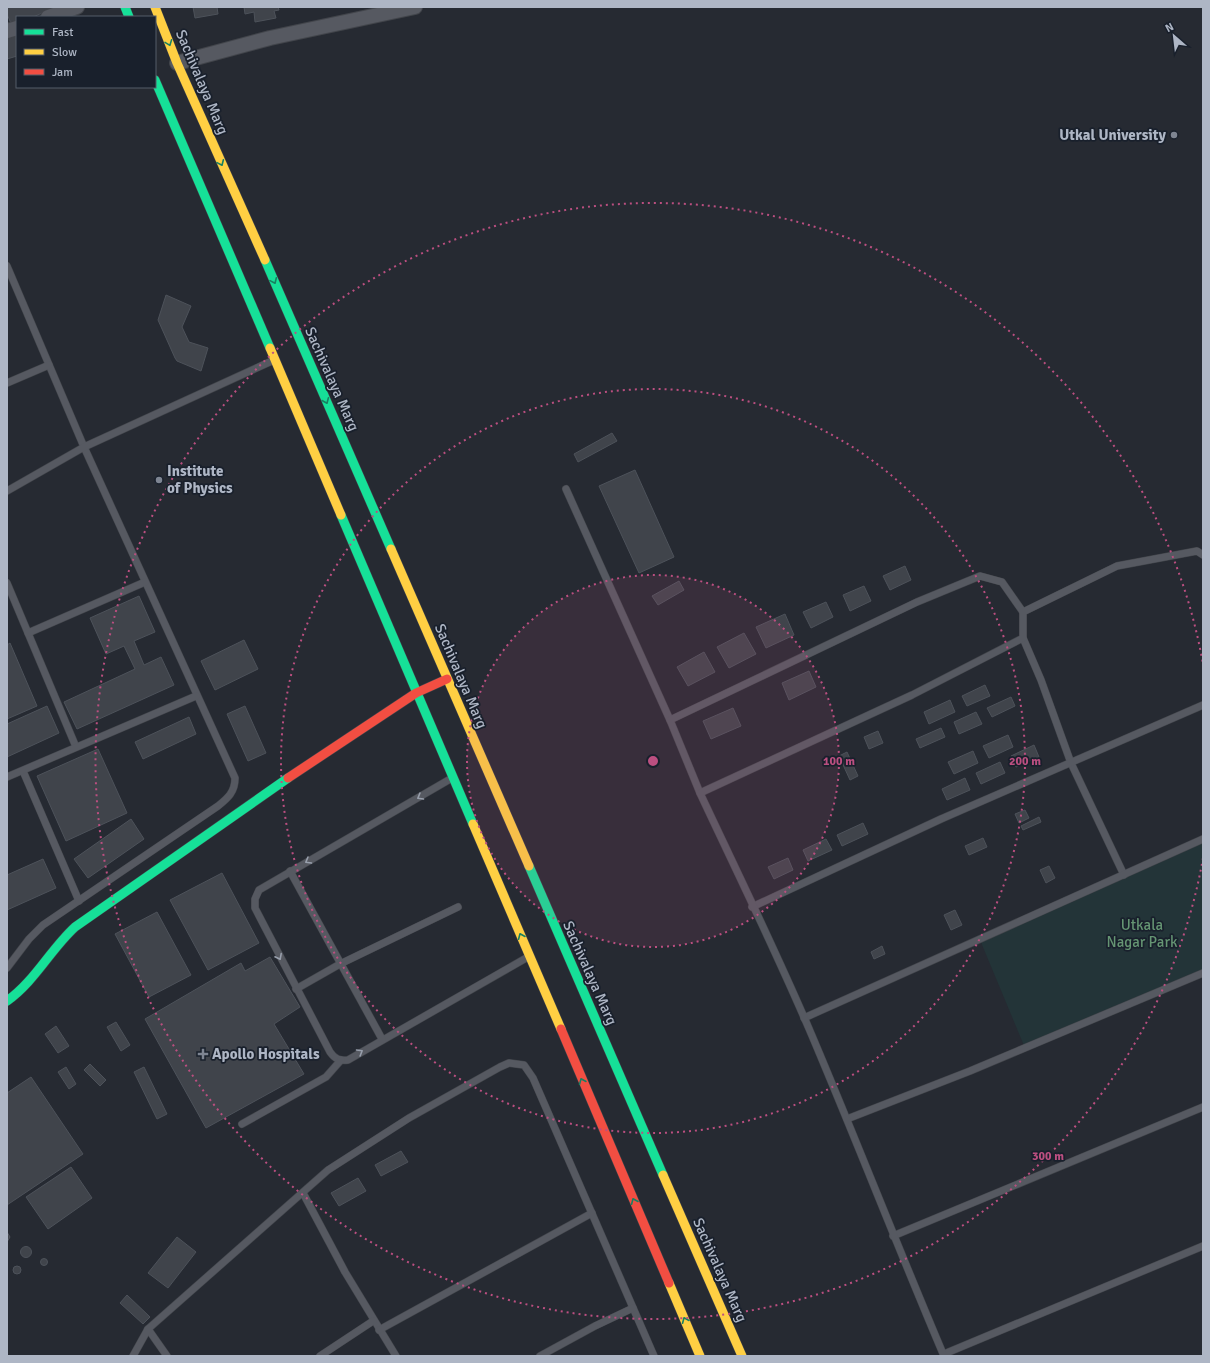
<svg xmlns="http://www.w3.org/2000/svg" width="1210" height="1363" font-family="Signika,sans-serif">
<style>
.green{fill:#233438}
.building{fill:#40444b;stroke:#4d525a}
.lines{fill:none;stroke-linecap:round;stroke-linejoin:round}
.lane-casing{stroke:#42454b;stroke-width:8}
.street-casing{stroke:#42454b;stroke-width:16}
.fast-casing{stroke:#42454b;stroke-width:10}
.slow-casing{stroke:#42454b;stroke-width:10}
.jam-casing{stroke:#42454b;stroke-width:10}
.lane{stroke:#565961;stroke-width:7}
.street{stroke:#565961;stroke-width:14}
.fast{stroke:#16e098;stroke-width:9}
.slow{stroke:#ffcf43;stroke-width:9}
.jam{stroke:#f24e42;stroke-width:9}
.oneway{stroke:#188062}
.oneway2{stroke:#989fac}
.ring{fill:none;stroke:#bb4f80;stroke-width:2;stroke-dasharray:2 4}
.poi-dot{fill:#7e8592;stroke:#19202c;stroke-width:1.5}
.labels{text-anchor:middle;stroke-width:3.5;stroke-linejoin:round;paint-order:stroke}
.street-label{font-size:15px;fill:#aeb6c5;stroke:#19202c}
.poi-label{font-size:15px;font-weight:bold;fill:#aeb6c5;stroke:#19202c;text-anchor:start}
.park-label{font-size:15px;fill:#659573;stroke:#19202c}
.centre{fill:#bb4f80;stroke:#19202c;stroke-width:2}
.ring-label{font-size:12px;text-anchor:middle;font-weight:bold;fill:#bb4f80;stroke:#19202c;stroke-width:3.5;stroke-linejoin:round;paint-order:stroke}
</style>
<rect width="100%" height="100%" fill="#262a32"/>
<polygon class="green" points="1203,841 1203,973 1025,1048 980,940"/>
<g class="building">
<polygon points="7,7 56,7 33,17 17,17 17,24 12,26 7,14"/>
<polygon points="193,7 217,7 218,14 195,18"/>
<polygon points="244,7 278,7 279,10 274,11 276,18 255,22 254,12 245,14"/>
<polygon points="17,35 17,56 7,59 7,38"/>
<polygon points="166,295 191,306 182,327 189,342 208,348 201,371 177,361 175,358 158,320"/>
<polygon points="612,433 617,441 578,462 574,454"/>
<polygon points="635,470 674,557 639,573 599,486"/>
<polygon points="905,566 911,580 890,590 883,576"/>
<polygon points="679,581 684,590 658,605 652,596"/>
<polygon points="864,586 871,601 850,611 843,595"/>
<polygon points="139,596 155,632 134,641 144,665 161,657 174,685 77,729 64,702 135,669 124,646 106,654 90,618"/>
<polygon points="826,602 833,617 811,628 803,612"/>
<polygon points="785,614 794,635 766,648 756,627"/>
<polygon points="744,633 756,654 729,668 717,647"/>
<polygon points="244,640 258,669 215,690 201,661"/>
<polygon points="10,643 37,706 7,719 7,645"/>
<polygon points="704,652 715,672 688,686 677,667"/>
<polygon points="809,671 816,687 789,700 782,683"/>
<polygon points="985,685 990,696 967,706 962,696"/>
<polygon points="1011,697 1015,706 992,717 987,708"/>
<polygon points="950,700 955,712 929,724 924,712"/>
<polygon points="47,706 59,733 7,757 7,724"/>
<polygon points="245,706 266,753 248,761 227,714"/>
<polygon points="733,708 741,726 711,739 703,721"/>
<polygon points="976,712 982,724 959,734 954,722"/>
<polygon points="189,717 196,734 143,759 135,742"/>
<polygon points="941,728 945,737 920,748 916,739"/>
<polygon points="878,731 883,743 869,749 864,737"/>
<polygon points="1008,735 1013,747 989,758 983,746"/>
<polygon points="1034,745 1039,757 1016,767 1011,756"/>
<polygon points="98,749 127,813 66,841 37,776"/>
<polygon points="973,751 978,763 954,774 948,762"/>
<polygon points="847,752 858,776 850,780 839,756"/>
<polygon points="1000,762 1005,773 981,784 976,773"/>
<polygon points="965,778 970,790 947,800 942,789"/>
<polygon points="1025,810 1029,818 1019,823 1015,814"/>
<polygon points="1039,817 1041,822 1023,830 1021,826"/>
<polygon points="131,819 144,839 88,878 74,859"/>
<polygon points="863,823 868,834 842,846 837,835"/>
<polygon points="983,838 987,847 969,855 965,846"/>
<polygon points="826,839 832,850 808,861 803,850"/>
<polygon points="788,858 793,870 774,879 768,867"/>
<polygon points="43,859 56,888 7,910 7,875"/>
<polygon points="1049,866 1055,878 1046,883 1040,870"/>
<polygon points="222,873 259,943 208,970 170,900"/>
<polygon points="955,910 962,925 951,930 944,915"/>
<polygon points="157,912 191,975 149,997 115,934"/>
<polygon points="882,946 885,954 874,959 871,952"/>
<polygon points="270,957 300,1007 274,1024 304,1074 206,1128 145,1019 241,963 245,971"/>
<polygon points="116,1022 130,1045 121,1051 107,1027"/>
<polygon points="56,1026 69,1046 58,1053 45,1034"/>
<polygon points="90,1064 106,1080 100,1086 84,1070"/>
<polygon points="66,1067 76,1084 69,1089 58,1072"/>
<polygon points="144,1067 167,1114 157,1119 134,1072"/>
<polygon points="31,1077 83,1154 7,1205 7,1093"/>
<polygon points="401,1151 408,1162 381,1176 375,1165"/>
<polygon points="71,1167 92,1198 48,1229 26,1197"/>
<polygon points="358,1178 366,1191 339,1206 331,1193"/>
<polygon points="7,1232 10,1237 7,1242"/>
<polygon points="177,1237 196,1252 168,1288 148,1273"/>
<circle cx="26" cy="1252" r="5.5"/>
<circle cx="44" cy="1262" r="3.5"/>
<circle cx="17" cy="1270" r="4"/>
<polygon points="127,1295 150,1317 143,1324 120,1303"/>
</g>
<g class="lines">
<g class="lane-casing">
<g id="lane">
<path d="M 7,266 L 84,447 L 235,778 C 235,792 228,798 218,806 L 43,925 L 29,939 L 7,968"/>
<polyline points="7,383 49,365"/>
<polyline points="566,489 670,720"/>
<polyline points="7,491 84,447 274,360"/>
<polyline points="7,583 76,747"/>
<polyline points="28,633 145,582"/>
<polyline points="1023,638 1041,680 1071,763 1124,875"/>
<polyline points="23,771 79,901"/>
<polyline points="7,777 196,696"/>
<path d="M 452,778 L 259,890 L 255,899 L 255,908 L 330,1052 C 335,1059 339,1061 348,1060 L 528,957"/>
<polyline points="700,793 670,720 917,602 980,576 1002,582 1023,612"/>
<polyline points="290,871 382,1039"/>
<polyline points="752,907 941,819 1203,705"/>
<polyline points="296,989 340,964 458,907"/>
<polyline points="804,1018 1203,839"/>
<polyline points="847,1119 970,1071 1203,973"/>
<polyline points="242,1124 326,1077 341,1060"/>
<polyline points="303,1193 345,1272 396,1356"/>
<polyline points="893,1236 1203,1107"/>
<polyline points="148,1329 167,1356"/>
<polyline points="379,1330 592,1213"/>
<polyline points="944,1354 1203,1246"/>
<polyline points="133,1356 148,1329 328,1170 409,1118 500,1067 509,1063 524,1065 533,1078 654,1356"/>
<polyline points="320,1356 373,1321"/>
<polyline points="540,1356 595,1326 633,1308"/>
<path d="M 944,1356 C 898,1248 856,1139 810,1031 C 776,951 737,872 700,793 L 912,695 L 1023,638 L 1023,612 L 1117,566 L 1197,551 L 1203,555"/>
</g>
</g>
<g class="street-casing">
<g id="street">
<polyline points="48,17 77,7"/>
<polyline points="7,31 17,28"/>
<polyline points="177,63 270,38 415,7"/>
</g>
</g>
<g class="fast-casing">
<g id="fast">
<polyline points="125,7 129,17"/>
<polyline points="155,80 270,348"/>
<polyline points="265,260 391,549"/>
<polyline points="341,515 473,824"/>
<polyline points="529,866 663,1175"/>
<path d="M 7,1001 C 35,981 50,950 75,927 L 288,778"/>
</g>
</g>
<g class="slow-casing">
<g id="slow">
<polyline points="155,7 177,63 265,260"/>
<polyline points="270,348 341,515"/>
<polyline points="391,549 529,866"/>
<polyline points="473,824 561,1029"/>
<polyline points="663,1175 742,1356"/>
<polyline points="669,1283 700,1356"/>
</g>
</g>
<g class="jam-casing">
<g id="jam">
<polyline points="288,778 416,693 447,679"/>
<polyline points="561,1029 669,1283"/>
</g>
</g>
<use href="#lane" class="lane"/>
<use href="#street" class="street"/>
<use href="#fast" class="fast"/>
<use href="#slow" class="slow"/>
<use href="#jam" class="jam"/>
</g>
<defs><path id="oneway-chevron" d="M-2-3.5L2.5 0L-2 3.5" fill="none" stroke-width="1.6" stroke-linecap="round" stroke-linejoin="round"/></defs>
<g class="oneway">
<use href="#oneway-chevron" transform="translate(169 43) rotate(69)"/>
<use href="#oneway-chevron" transform="translate(221 163) rotate(66)"/>
<use href="#oneway-chevron" transform="translate(274 281) rotate(66)"/>
<use href="#oneway-chevron" transform="translate(326 401) rotate(67)"/>
<use href="#oneway-chevron" transform="translate(521 936) rotate(-113)"/>
<use href="#oneway-chevron" transform="translate(582 1081) rotate(-113)"/>
<use href="#oneway-chevron" transform="translate(634 1201) rotate(-113)"/>
<use href="#oneway-chevron" transform="translate(685 1320) rotate(-113)"/>
</g>
<g class="oneway2">
<use href="#oneway-chevron" transform="translate(420 797) rotate(150)"/>
<use href="#oneway-chevron" transform="translate(308 861) rotate(150)"/>
<use href="#oneway-chevron" transform="translate(279 957) rotate(63)"/>
<use href="#oneway-chevron" transform="translate(360 1052) rotate(-31)"/>
</g>
<circle cx="653" cy="761" r="186" fill="#bb4f80" fill-opacity=".12"/>
<g class="ring">
<circle cx="653" cy="761" r="186"/>
<circle cx="653" cy="761" r="372"/>
<path d="M1203 858A558 558 0 1 1 1203 664"/>
</g>
<g class="poi-dot">
<circle cx="1174" cy="135" r="4"/>
<circle cx="159" cy="480" r="4"/>
<path d="M201 1048h4v4h4v4h-4v4h-4v-4h-4v-4h4z"/>
</g>
<g class="labels">
<g class="street-label">
<text transform="translate(202 82) rotate(67)" y="5">Sachivalaya Marg</text>
<text transform="translate(332 379) rotate(66)" y="5">Sachivalaya Marg</text>
<text transform="translate(461 676) rotate(67)" y="5">Sachivalaya Marg</text>
<text transform="translate(590 973) rotate(66)" y="5">Sachivalaya Marg</text>
<text transform="translate(720 1270) rotate(66)" y="5">Sachivalaya Marg</text>
</g>
<g class="poi-label">
<text x="1166" y="140" text-anchor="end">Utkal University</text>
<text x="167" y="476">Institute<tspan x="167" dy="17">of Physics</tspan></text>
<text x="212" y="1059">Apollo Hospitals</text>
</g>
<g class="park-label">
<text x="1142" y="930">Utkala<tspan x="1142" dy="17">Nagar Park</tspan></text>
</g>
</g>
<circle cx="653" cy="761" r="6" class="centre"/>
<g class="ring-label">
<text x="839" y="765">100 m</text>
<text x="1025" y="765">200 m</text>
<text x="1048" y="1160">300 m</text>
</g>
<rect width="1210" height="1363" fill="none" stroke="#aeb6c5" stroke-width="16"/>
<rect x="16" y="16" width="140" height="72" fill="#19202c" stroke="#555c69"/>
<rect x="24" y="29" width="20" height="6" fill="#16e098" stroke="#555c69"/>
<text x="52" y="36" font-size="12" fill="#aeb6c5">Fast</text>
<rect x="24" y="49" width="20" height="6" fill="#ffcf43" stroke="#555c69"/>
<text x="52" y="56" font-size="12" fill="#aeb6c5">Slow</text>
<rect x="24" y="69" width="20" height="6" fill="#f24e42" stroke="#555c69"/>
<text x="52" y="76" font-size="12" fill="#aeb6c5">Jam</text>
<g transform="translate(1174 36) rotate(332)" stroke="#19202c" stroke-width="3" paint-order="stroke">
<path d="M0-3L7 15L0 10L-7 15Z" fill="#aeb6c5"/>
<text y="-6" font-size="11" font-weight="bold" text-anchor="middle" fill="#aeb6c5">N</text>
</g>
</svg>
